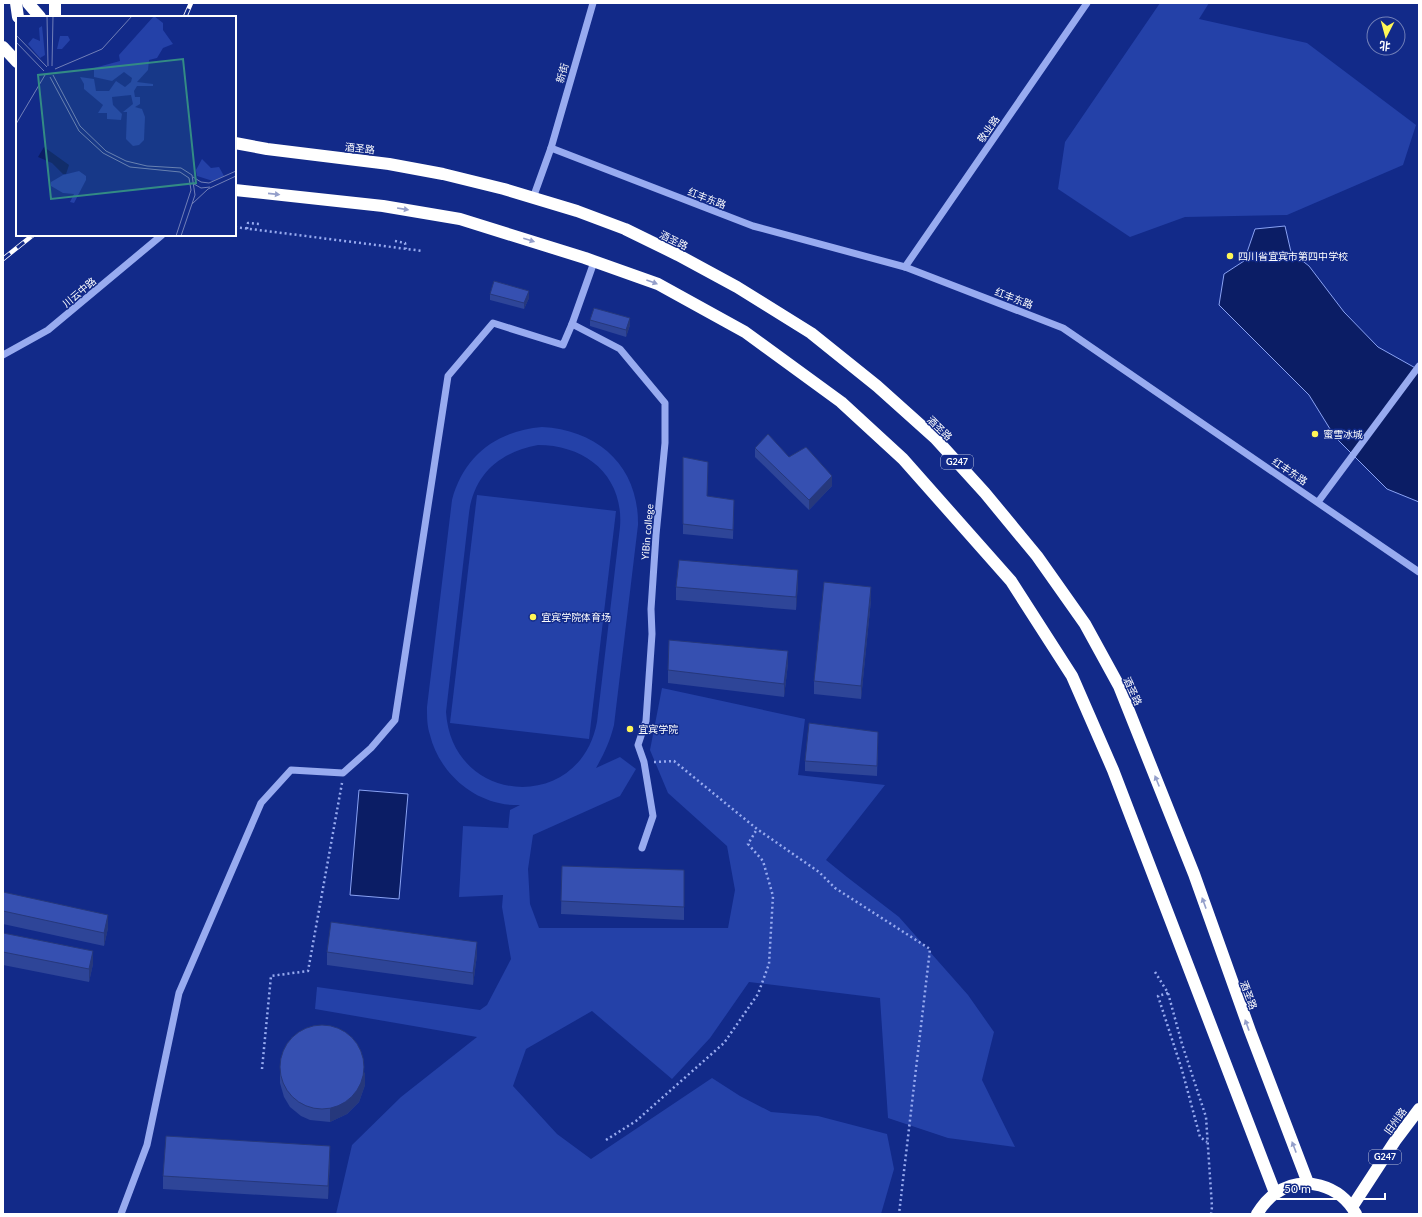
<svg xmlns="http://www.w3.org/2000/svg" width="1422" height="1217" font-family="Lato,'Noto Sans SC',sans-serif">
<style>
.green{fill:#2441a8;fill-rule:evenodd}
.water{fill:#0b1d65;stroke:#89a2f4}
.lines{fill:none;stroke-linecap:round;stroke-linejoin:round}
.path{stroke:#98abf0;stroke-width:2.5;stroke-dasharray:2 3;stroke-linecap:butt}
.minor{stroke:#98abf0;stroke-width:7}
.highway{stroke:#fff;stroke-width:12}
.rail-casing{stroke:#fff;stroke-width:4.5}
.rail{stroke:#122a89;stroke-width:3;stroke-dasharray:9;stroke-linecap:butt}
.wall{fill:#2e4598}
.shaded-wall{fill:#26387c}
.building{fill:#3650b1;stroke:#26387c}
.oneway{fill:#949fca}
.poi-dot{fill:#fff657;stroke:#122a89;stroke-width:1.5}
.labels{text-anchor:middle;stroke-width:3;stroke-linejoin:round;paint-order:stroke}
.shield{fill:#122a89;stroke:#b8bfdc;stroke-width:1}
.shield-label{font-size:9px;font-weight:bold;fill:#fff}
.street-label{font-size:10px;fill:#fff;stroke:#122a89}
.poi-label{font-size:10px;fill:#fff;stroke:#122a89;text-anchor:start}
.inset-road{fill:none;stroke:#717fb8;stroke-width:1}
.view{fill:#338b84;fill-opacity:0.15;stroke:#338b84;stroke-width:2}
.inset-edge{fill:none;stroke:#fff;stroke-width:2}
</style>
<rect width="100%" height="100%" fill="#122a89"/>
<g class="green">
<polygon points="1160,3 1209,3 1199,19 1307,43 1416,125 1403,165 1287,215 1185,217 1130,237 1058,189 1065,142"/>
<path d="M 542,427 C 599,430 639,467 638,525 L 614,725 C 610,741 604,754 596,768 L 620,757 L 636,769 L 620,796 L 533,835 L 528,869 L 530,904 L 539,928 L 728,928 L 735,890 L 727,846 L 668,793 L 650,750 L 662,688 L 805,719 L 798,775 L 885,785 L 826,860 L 847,877 L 899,917 L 968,995 L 994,1032 L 982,1080 L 1015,1147 L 948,1138 L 888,1118 L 880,998 L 749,982 L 710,1038 L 672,1079 L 592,1011 L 526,1049 L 513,1086 L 557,1134 L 591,1159 L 712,1078 L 740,1096 L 771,1112 L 818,1116 L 887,1134 L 894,1169 L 881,1214 L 336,1214 L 352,1145 L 401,1097 L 477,1037 L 315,1009 L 317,987 L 480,1010 L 487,1005 L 511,959 L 502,907 L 503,895 L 459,897 L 463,826 L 508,828 L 508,830 L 510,810 L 520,805 C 513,805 506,805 499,803 C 466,796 438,768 430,735 C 427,726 427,717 427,707 L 452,500 C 464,455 497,431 542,427 ZM 538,445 C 586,445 624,476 620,527 L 597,722 C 580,814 452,806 446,712 L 469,513 C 474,474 500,452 538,445 Z"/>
<polygon points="477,495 616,511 589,739 450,723"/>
</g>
<g class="water">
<polygon points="1285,226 1291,252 1309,266 1344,312 1378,347 1419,370 1419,502 1387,489 1335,437 1309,395 1219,305 1224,274 1244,261 1255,229"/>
<polygon points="359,790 408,794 399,899 350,895"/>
</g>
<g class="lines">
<g class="path">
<polyline points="235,227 423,251"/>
<polyline points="247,229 248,223 260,224"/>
<polyline points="395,241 405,243 406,249"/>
<polyline points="654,762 674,761 757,829 819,872 835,888 930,949 899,1214"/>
<polyline points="1155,972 1168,993 1182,1044 1206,1117 1212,1207 1211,1214"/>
<polyline points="1168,993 1158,996 1182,1070 1200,1137 1207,1142"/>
<polyline points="262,1069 271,976 308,971 342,783"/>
<polyline points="606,1140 636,1121 724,1043 758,994 769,964 773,896 763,861 748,844 757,829"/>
</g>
<g class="minor">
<polyline points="551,148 753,226 905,267 1063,328 1419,572"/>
<polyline points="533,198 551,148 593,3"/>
<polyline points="594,262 572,324 620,349 665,403 665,443 656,535 651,609 652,634 646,721 638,745 644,762 653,816 642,848"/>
<polyline points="905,267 1087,3"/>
<polyline points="3,355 48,330 162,235"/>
<polyline points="1318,502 1419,366"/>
<polyline points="121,1214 147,1145 179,993 261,803 291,770 343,773 371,748 395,720 448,376 493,323 563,345 572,324"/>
</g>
<g class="highway">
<polyline points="16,3 18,17"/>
<polyline points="28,3 40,17"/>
<polyline points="55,3 55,17"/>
<polyline points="3,47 17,62"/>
<polyline points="235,143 267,149 389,164 443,174 504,189 577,211 625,229 678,255 737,287 811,333 877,386 935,438 985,493 1037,556 1085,624 1119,686 1194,874 1250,1031 1308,1183"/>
<polyline points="235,190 383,206 460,219 585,258 658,284 745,332 841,402 903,459 1011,581 1072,676 1113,770 1275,1193"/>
<polyline points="1352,1207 1395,1141 1419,1109"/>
<path d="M 1257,1214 C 1262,1206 1268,1198 1276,1193 C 1303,1174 1340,1185 1356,1214"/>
</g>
<g class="rail-casing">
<g id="rail">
<polyline points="185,17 191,3"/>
<polyline points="3,259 33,235"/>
</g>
</g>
<use href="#rail" class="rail"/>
</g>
<g class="wall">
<polygon points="490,294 529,298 524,309 490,300"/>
<polygon points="590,320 630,325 626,337 590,326"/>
<polygon points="755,448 789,457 832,486 809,510 755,457"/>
<polygon points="683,457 708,471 707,496 734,500 733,539 683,534"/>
<polygon points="798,583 796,610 676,600 676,587"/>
<polygon points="871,600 861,699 814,694 814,681"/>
<polygon points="788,664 784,697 668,683 668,670"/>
<polygon points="878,741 877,776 805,771 805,761"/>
<polygon points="562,866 684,870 684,920 561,914"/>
<polygon points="3,892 108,928 104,946 3,924"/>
<polygon points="3,933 93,964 89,982 3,965"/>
<polygon points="327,952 477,955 473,985 327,965"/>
<polygon points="280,1070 365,1085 359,1102 347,1114 330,1122 310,1120 301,1116 290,1107 284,1097 280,1083"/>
<polygon points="330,1159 328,1199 163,1189 163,1176"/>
</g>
<g class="shaded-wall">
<polygon points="529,291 529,298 524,309 524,303"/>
<polygon points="630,318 630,325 626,337 626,330"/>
<polygon points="832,476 832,486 809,510 809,500"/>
<polygon points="798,570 798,583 796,610 796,597"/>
<polygon points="871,587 871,600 861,699 861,686"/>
<polygon points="788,651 788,664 784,697 784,684"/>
<polygon points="108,915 108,928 104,946 104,933"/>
<polygon points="477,942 477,955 473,985 473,973"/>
<polygon points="93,951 93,964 89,982 89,969"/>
<polygon points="365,1072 365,1085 359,1102 347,1114 330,1122 330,1109"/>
<polygon points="330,1146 330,1159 328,1199 328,1186"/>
</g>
<g class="building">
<polygon points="494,281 529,291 524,303 490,294"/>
<polygon points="594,308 630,318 626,330 590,320"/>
<polygon points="768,434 789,457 806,447 832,476 809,500 755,448"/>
<polygon points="683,457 708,462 707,496 734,500 733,530 683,524"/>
<polygon points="679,560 798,570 796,597 676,587"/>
<polygon points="824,582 871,587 861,686 814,681"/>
<polygon points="669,640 788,651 784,684 668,670"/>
<polygon points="809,723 878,732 877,766 805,761"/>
<polygon points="562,866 684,870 684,907 561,901"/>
<polygon points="3,892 108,915 104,933 3,911"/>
<polygon points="331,922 477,942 473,973 327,952"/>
<polygon points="3,933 93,951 89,969 3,952"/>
<circle cx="322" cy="1067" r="42"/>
<polygon points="166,1136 330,1146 328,1186 163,1176"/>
</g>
<defs><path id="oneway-solid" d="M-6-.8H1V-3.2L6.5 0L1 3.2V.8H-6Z"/></defs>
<g class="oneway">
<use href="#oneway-solid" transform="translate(274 194) rotate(6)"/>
<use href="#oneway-solid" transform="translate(403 209) rotate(9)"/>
<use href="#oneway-solid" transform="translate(529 240) rotate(17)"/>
<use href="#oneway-solid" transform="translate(652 282) rotate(20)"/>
<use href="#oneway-solid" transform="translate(1157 781) rotate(-112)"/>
<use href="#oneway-solid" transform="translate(1204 903) rotate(-110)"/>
<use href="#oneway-solid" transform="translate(1247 1025) rotate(-110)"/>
<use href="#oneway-solid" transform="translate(1294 1147) rotate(-111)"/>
</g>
<g class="poi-dot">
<circle cx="1230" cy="256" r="4"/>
<circle cx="1315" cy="434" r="4"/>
<circle cx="533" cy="617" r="4"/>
<circle cx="630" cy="729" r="4"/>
</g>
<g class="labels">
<g class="shield">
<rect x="941" y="455" width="32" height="14" rx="3"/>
<rect x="1369" y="1150" width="32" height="14" rx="3"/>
</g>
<g class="shield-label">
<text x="957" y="465">G247</text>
<text x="1385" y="1160">G247</text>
</g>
<g class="street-label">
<text transform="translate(562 73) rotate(-74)" y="4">新街</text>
<text transform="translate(988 129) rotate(-55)" y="4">敬业路</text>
<text transform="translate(360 148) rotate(7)" y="4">酒圣路</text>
<text transform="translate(707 198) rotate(21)" y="4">红丰东路</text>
<text transform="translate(674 240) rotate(26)" y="4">酒圣路</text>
<text transform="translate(79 292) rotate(-40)" y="4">川云中路</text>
<text transform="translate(1014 298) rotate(21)" y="4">红丰东路</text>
<text transform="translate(940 428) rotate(44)" y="4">酒圣路</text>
<text transform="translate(1290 471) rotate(34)" y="4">红丰东路</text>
<text transform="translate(647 532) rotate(-85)" y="4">YiBin college</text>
<text transform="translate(1133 691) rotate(66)" y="4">酒圣路</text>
<text transform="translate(1249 995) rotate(70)" y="4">酒圣路</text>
<text transform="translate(1395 1121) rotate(-54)" y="4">旧州路</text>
</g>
<g class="poi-label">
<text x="1238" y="260">四川省宜宾市第四中学校</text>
<text x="1323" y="438">蜜雪冰城</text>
<text x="541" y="621">宜宾学院体育场</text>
<text x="638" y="733">宜宾学院</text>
</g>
</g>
<g transform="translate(16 16)">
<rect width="220" height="220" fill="#122a89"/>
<path d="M 138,0 L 147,7 L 147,14 L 157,28 L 147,32 L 141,42 L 133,44 L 132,54 L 121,66 L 137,68 L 137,70 L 121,70 L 118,75 L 119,81 L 124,81 L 124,88 L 119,91 L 126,93 L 129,101 L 128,124 L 123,129 L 117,130 L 110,123 L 111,96 L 107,96 L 117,88 L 115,79 L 96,81 L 97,89 L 106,98 L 105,104 L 91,103 L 91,97 L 82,97 L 87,89 L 68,73 L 68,68 L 64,61 L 78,63 L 80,75 L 93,75 L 100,65 L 109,71 L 115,66 L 116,62 L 108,56 L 96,65 L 78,61 L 78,52 L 104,45 L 103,39 ZM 26,10 L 29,39 L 24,42 L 12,28 L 17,22 L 24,25 L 23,12 ZM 44,20 L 52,20 L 54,24 L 46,33 L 41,33 ZM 186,143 L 195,152 L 203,151 L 208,160 L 197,165 L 181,160 L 180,154 ZM 63,155 L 70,160 L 70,164 L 58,187 L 54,186 L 58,178 L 47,177 L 35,170 L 35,166 L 47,159 Z" fill="#2441a8"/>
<path d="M 28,131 L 53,149 L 50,158 L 47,158 L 36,147 L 22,141 Z" fill="#0b1d65"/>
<path class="inset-road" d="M 31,0 L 32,50M 0,19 L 31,51M 0,26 L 28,55M 36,50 L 37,0M 39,53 L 86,33 L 116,0M 37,59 L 64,110 L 90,135 L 110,145 L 131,150 L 165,152 L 176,159 L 179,179 L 165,220M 34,61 L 63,115 L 87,137 L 114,151 L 164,156 L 173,162 L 175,174 L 160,220M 0,108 L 29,59M 177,161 L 185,166 L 193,167 L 220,155M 178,168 L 185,172 L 194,171M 176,188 L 192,173 L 220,160"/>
<path class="view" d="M 167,43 L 180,167 L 35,183 L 22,59 Z"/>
<rect width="220" height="220" class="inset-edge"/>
</g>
<rect width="1422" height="1217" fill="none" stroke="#ffffff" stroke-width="8"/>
<g transform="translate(1386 36) rotate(186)"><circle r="19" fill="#122a89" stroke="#717fb8"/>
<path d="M0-3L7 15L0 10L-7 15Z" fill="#fff657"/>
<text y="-6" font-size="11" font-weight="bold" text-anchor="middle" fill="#ffffff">北</text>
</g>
<path d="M1278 1193v6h107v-6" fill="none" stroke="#ffffff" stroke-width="2"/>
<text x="1284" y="1193" font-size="12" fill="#ffffff" stroke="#122a89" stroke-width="3" paint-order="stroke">50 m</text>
</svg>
